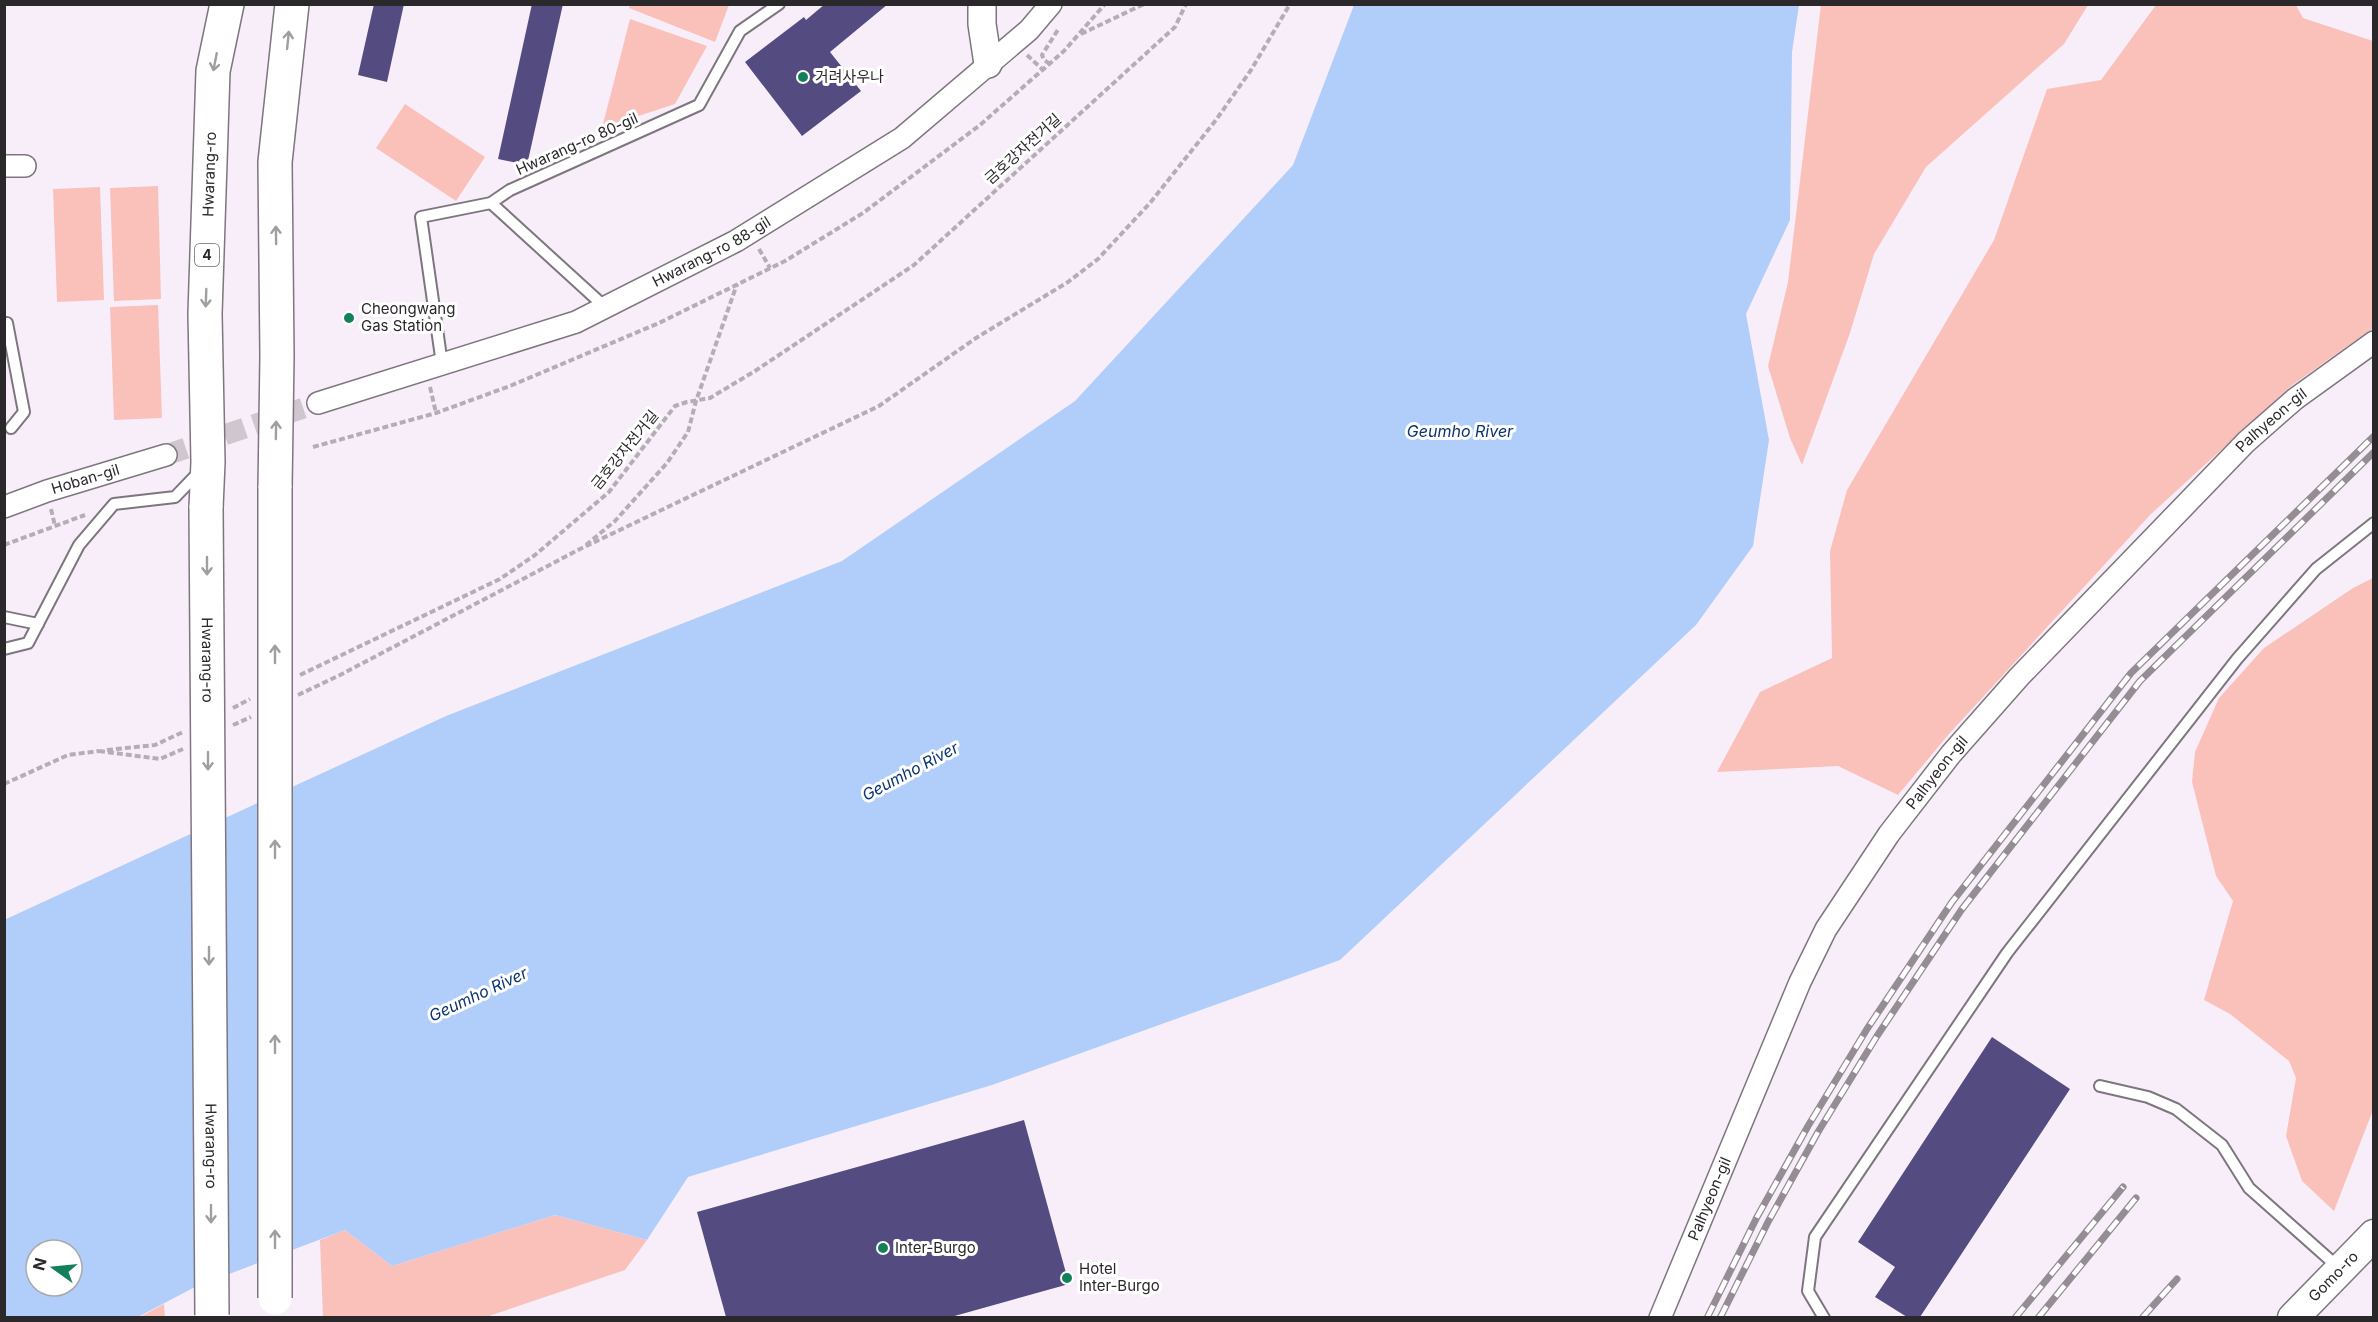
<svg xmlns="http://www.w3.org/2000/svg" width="2378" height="1322" font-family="Inter,'Noto Sans KR',sans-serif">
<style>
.green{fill:#fac1bb}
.water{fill:#b1cefb;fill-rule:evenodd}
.building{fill:#544b81}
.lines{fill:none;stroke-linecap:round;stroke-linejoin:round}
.minor-tunnel{stroke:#cfc6d0;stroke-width:21;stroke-dasharray:21 10;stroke-linecap:butt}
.service-casing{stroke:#7e767f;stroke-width:14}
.minor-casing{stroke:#7e767f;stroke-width:24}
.tertiary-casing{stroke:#7e767f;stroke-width:30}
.secondary-casing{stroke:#7e767f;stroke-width:33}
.primary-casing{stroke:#7e767f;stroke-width:36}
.path{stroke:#b5adb6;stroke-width:4;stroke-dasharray:6 3;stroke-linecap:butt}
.service{stroke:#fff;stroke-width:10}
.minor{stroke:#fff;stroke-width:21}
.tertiary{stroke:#fff;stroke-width:27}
.secondary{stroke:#fff;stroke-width:30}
.primary{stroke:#fff;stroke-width:33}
.rail-casing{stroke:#948d94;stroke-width:7}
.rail{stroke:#fff;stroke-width:4.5;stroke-dasharray:14;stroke-linecap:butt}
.primary-bridge-casing{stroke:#7e767f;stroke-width:36;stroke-linecap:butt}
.primary-bridge{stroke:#fff;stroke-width:33}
.oneway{stroke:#a09ea0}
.poi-dot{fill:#13805c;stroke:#fff;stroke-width:2}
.labels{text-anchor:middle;stroke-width:6;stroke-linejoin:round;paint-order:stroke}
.shield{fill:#fff;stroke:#6b686b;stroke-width:1.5}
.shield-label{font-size:14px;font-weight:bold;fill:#2b282b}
.poi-label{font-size:15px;fill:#2b282b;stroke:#fff;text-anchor:start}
.street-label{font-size:15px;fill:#2b282b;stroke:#fff}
.water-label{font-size:16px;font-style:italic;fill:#0a3473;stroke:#fff}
</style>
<rect width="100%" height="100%" fill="#f8eef9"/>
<g class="green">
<polygon points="1821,4 2088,5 2064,44 1926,167 1874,254 1850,333 1802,465 1790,438 1768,366 1788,282"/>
<polygon points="630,5 630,4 729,5 715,42 629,8"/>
<polygon points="2156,5 2296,5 2303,18 2373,41 2373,328 2291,386 2150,515 1949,734 1898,795 1838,766 1717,772 1760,692 1832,658 1830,551 1847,490 1994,240 2047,89 2101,80"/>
<polygon points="630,19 707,46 675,104 602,128"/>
<polygon points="405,104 485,157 456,201 376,148"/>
<polygon points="158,186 161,299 114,301 110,188"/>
<polygon points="100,187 104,300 57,302 53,189"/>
<polygon points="158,305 162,418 114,420 110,307"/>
<polygon points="2373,578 2373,1110 2334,1211 2302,1181 2286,1136 2296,1078 2289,1061 2230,1014 2204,1000 2233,901 2216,876 2192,782 2195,752 2219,698 2264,648 2353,588"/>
<polygon points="555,1215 647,1240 625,1270 486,1317 323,1318 320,1240 345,1230 392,1266"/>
<polygon points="164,1304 165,1317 138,1318"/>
</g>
<path class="water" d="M 1354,5 L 1799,5 L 1792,52 L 1790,220 L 1746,314 L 1769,440 L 1753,546 L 1696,625 L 1340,960 L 992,1085 L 688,1177 L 647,1240 L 555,1215 L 392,1266 L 345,1230 L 195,1287 L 138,1317 L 5,1318 L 4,920 L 446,716 L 842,561 L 1075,401 L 1293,165 ZM 36,1250 L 72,1250 L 72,1286 L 36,1286 Z"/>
<g class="building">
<polygon points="374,4 404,4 387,82 358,75"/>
<polygon points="532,4 563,4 527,165 498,159"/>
<polygon points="825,4 888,4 830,52 861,91 802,136 745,62 804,17 806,20"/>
<polygon points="1992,1037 2070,1089 1920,1317 1907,1317 1875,1297 1895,1267 1858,1242"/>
<polygon points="1024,1120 1069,1284 951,1317 726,1317 697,1212"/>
</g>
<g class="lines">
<polyline class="minor-tunnel" points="166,455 318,403"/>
<g class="service-casing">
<g id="service">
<polyline points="491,203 605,307"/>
<polyline points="4,325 7,323 24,412 11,428"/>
<polyline points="442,364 421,217 491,203 510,190 699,105 740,31 779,4"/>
<polyline points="4,617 38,624"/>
<polyline points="4,649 28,643 79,545 114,504 175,497 200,471"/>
<polyline points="2100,1086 2148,1097 2176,1109 2222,1145 2249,1188 2338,1267"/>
<polyline points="1824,1318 1808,1291 1815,1237 2007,953 2237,659 2316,569 2374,523"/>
</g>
</g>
<g class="minor-casing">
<g id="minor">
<polyline points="4,166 25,166"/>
<path id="s1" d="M 318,403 L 576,322 L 736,241 L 902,138 L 1029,30 L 1051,4"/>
<path id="s2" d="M 4,507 L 47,491 L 166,455"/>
<path id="s3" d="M 1660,1318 L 1800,982 L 1826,929 L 1889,834 L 1951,754 L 2019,677 L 2246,442 L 2295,399 L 2374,342"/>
</g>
</g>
<g class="tertiary-casing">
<polyline id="tertiary" points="982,4 982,24 988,64"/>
</g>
<g class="secondary-casing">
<g id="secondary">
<path id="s4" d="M 2293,1318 L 2374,1235"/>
</g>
</g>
<g class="primary-casing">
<g id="primary">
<polyline points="275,488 277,356 275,162 292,4"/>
<path id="s5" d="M 206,508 L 208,462 L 205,314 L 213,71 L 227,4"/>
</g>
</g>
<g class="path">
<polyline points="1081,34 1144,4"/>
<polyline points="1027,55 1043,70"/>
<polyline points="1050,64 1044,60 1042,55 1059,28"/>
<polyline points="759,249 770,268"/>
<polyline points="430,387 436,413"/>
<polyline points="313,447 436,413 510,386 659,323 785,261 863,213 980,125 1064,51 1105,4"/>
<polyline points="51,509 55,526"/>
<polyline points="4,545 85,515"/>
<polyline points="586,545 615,521 667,463 688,432 696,401 737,284"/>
<polyline points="300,675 500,579 535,555 609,492 675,406 687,402 710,398 755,371 914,265 1175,27 1186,4"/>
<polyline points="298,695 340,675 580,549 879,406 976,338 1068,282 1098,259 1150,203 1216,120 1251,70 1290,4"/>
<polyline points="233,708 250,699"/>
<polyline points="233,725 251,717"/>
<polyline points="107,750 155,745 183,732"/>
<polyline points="99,751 160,759 183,749"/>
<polyline points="4,784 68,755 99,751"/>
</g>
<use href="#service" class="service"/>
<use href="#minor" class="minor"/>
<use href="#tertiary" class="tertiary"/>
<use href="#secondary" class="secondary"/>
<use href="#primary" class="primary"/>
<g class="rail-casing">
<g id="rail">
<polyline points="1707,1318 1757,1217 1808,1126 1867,1029 1952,902 2131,673 2374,436"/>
<polyline points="1720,1318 1768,1222 1818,1132 1877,1036 1962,909 2140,681 2374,452"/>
<polyline points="2015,1318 2123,1187"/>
<polyline points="2038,1318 2136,1198"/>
<polyline points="2142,1318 2177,1279"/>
</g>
</g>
<use href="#rail" class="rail"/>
<g class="primary-bridge-casing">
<g id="primary-bridge">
<path id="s6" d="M 206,508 L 212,1315"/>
<polyline points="275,1298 275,488"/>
</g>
</g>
<use href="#primary-bridge" class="primary-bridge"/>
</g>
<defs><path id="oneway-shaft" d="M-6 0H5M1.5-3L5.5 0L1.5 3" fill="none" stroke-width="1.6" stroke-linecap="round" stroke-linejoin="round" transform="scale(1.5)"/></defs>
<g class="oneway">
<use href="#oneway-shaft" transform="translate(288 40) rotate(-84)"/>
<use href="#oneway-shaft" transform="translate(215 62) rotate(101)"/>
<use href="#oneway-shaft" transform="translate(276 235) rotate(-91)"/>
<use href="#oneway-shaft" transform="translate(206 298) rotate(92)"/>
<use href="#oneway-shaft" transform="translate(276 430) rotate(-89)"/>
<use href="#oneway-shaft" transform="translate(207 566) rotate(90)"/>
<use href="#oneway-shaft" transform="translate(275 654) rotate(-90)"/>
<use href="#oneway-shaft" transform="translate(208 761) rotate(90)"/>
<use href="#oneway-shaft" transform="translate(275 849) rotate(-90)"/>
<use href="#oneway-shaft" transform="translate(209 956) rotate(90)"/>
<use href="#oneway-shaft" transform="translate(275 1044) rotate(-90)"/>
<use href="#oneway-shaft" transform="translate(211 1214) rotate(90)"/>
<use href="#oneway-shaft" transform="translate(275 1239) rotate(-90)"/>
</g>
<g class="poi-dot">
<circle cx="803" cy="77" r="6"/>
<circle cx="349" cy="318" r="6"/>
<circle cx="883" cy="1248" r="6"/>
<circle cx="1067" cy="1278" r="6"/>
</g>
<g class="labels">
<rect class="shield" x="195" y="244" width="24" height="22" rx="4.5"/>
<g class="shield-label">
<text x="207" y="260">4</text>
</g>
<g class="poi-label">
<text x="815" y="82">거려사우나</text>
<text x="361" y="314">Cheongwang<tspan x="361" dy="17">Gas Station</tspan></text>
<text x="895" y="1253">Inter-Burgo</text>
<text x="1079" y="1274">Hotel<tspan x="1079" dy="17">Inter-Burgo</tspan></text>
</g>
<g class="street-label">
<text transform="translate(577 144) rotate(-24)" y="5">Hwarang-ro 80-gil</text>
<text transform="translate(1023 149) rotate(-42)" y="5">금호강자전거길</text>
<text dy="5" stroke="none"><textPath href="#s5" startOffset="334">Hwarang-ro</textPath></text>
<text dy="5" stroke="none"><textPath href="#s1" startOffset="423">Hwarang-ro 88-gil</textPath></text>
<text dy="5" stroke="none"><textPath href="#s3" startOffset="1101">Palhyeon-gil</textPath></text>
<text transform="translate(625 450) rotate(-51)" y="5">금호강자전거길</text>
<text dy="5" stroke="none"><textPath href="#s2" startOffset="86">Hoban-gil</textPath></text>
<text dy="5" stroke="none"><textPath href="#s6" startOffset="152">Hwarang-ro</textPath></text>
<text dy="5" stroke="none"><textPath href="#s3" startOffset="615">Palhyeon-gil</textPath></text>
<text dy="5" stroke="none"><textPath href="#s6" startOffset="638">Hwarang-ro</textPath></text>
<text dy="5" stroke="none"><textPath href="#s3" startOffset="129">Palhyeon-gil</textPath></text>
<text dy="5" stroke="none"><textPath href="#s4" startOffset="58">Gomo-ro</textPath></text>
</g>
<g class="water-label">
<text x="1460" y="437">Geumho River</text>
<text transform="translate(910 771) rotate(-28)" y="6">Geumho River</text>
<text transform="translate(478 994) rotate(-25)" y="6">Geumho River</text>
</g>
</g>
<rect width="2378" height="1322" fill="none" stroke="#2b282b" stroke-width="12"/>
<g transform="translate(54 1268) rotate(285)"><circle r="28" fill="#ffffff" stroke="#aaa9aa" stroke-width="1.5"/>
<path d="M0-4.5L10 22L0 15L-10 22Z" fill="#13805c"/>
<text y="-9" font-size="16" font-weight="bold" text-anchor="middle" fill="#2b282b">N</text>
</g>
</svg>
